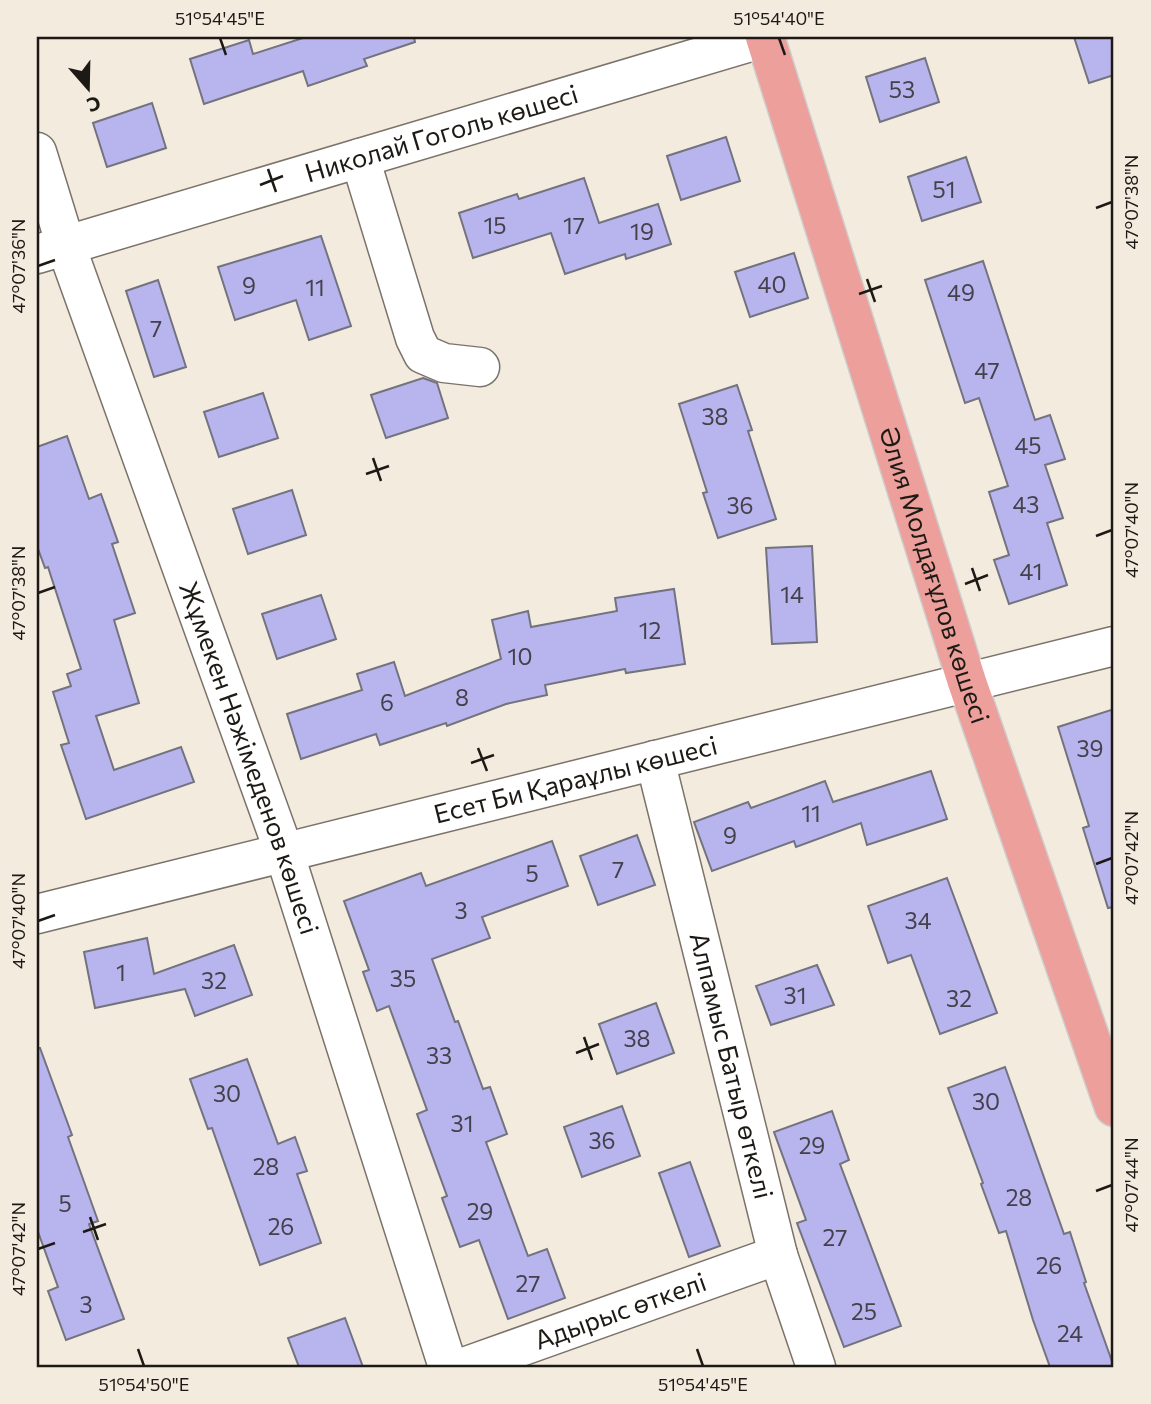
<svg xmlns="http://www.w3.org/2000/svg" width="1151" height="1404" font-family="Commissioner,sans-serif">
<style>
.building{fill:#b8b5ee;stroke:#73737f;stroke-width:2}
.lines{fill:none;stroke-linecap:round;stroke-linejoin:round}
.minor-casing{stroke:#7b7369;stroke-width:41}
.major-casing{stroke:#cdcdcc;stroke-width:41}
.minor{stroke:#fff;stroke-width:38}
.major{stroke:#ec9f9b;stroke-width:38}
.ticks{fill:none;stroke:#1d1a16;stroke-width:2.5}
.labels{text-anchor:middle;stroke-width:7;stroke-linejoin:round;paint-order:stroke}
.number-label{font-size:23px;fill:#44414c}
.street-label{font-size:26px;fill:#1d1a16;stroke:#f4ebdf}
.neatline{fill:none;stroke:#1d1a16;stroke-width:2.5}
.ticks-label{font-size:18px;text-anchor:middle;fill:#1d1a16}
</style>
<rect width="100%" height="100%" fill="#f4ebdf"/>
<g class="building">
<polygon points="306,37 414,37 415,42 364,59 367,66 308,86 303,71 204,104 190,59 249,40 253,54"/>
<polygon points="1074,37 1114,37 1114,75 1089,83"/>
<polygon points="925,58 939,102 880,122 866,77"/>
<polygon points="152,103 166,148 107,167 93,123"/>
<polygon points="726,137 740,181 681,200 667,156"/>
<polygon points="966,157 981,202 922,221 908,177"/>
<polygon points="584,178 599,223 658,204 671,244 626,259 625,254 565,274 551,233 473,258 459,213 517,194 519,199"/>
<polygon points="321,236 351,326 309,340 296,300 235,320 218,267"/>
<polygon points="794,253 808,298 750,317 735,272"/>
<polygon points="983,261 1035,420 1050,415 1065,459 1045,465 1063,518 1047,523 1067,585 1009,604 994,560 1009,555 989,492 1008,486 979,398 965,403 925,280"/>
<polygon points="158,280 186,367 154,377 126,291"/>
<polygon points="423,378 437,383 448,418 386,438 371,395"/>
<polygon points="737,385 752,430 748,431 776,519 718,538 703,493 707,492 679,404"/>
<polygon points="263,393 278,438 219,457 204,412"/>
<polygon points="67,436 89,499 101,494 118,542 112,544 135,613 114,620 139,703 96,716 114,770 181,747 194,782 86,819 61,745 69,743 53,692 71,686 67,674 81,669 48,567 45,568 37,546 37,447"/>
<polygon points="292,490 306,535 248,554 233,509"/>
<polygon points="812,546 817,642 772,644 766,548"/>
<polygon points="674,589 685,664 626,673 625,669 545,685 547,695 506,704 447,726 446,723 380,745 376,734 301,759 287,714 362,690 357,674 394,662 405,696 501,659 492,620 528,611 531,627 617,611 615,598"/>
<polygon points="321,595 336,639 277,659 262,614"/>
<polygon points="1114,709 1114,907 1108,908 1083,828 1089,826 1058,727"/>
<polygon points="931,771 947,819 867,845 861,823 796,847 794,841 712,871 694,822 748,802 751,808 825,781 833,802"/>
<polygon points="637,835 655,885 598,905 580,856"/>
<polygon points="552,841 568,886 482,917 490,938 432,959 455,1022 458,1021 483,1089 490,1087 507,1134 486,1142 528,1256 547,1249 565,1298 508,1319 479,1240 460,1247 442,1198 447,1196 417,1114 427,1110 389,1006 377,1011 363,972 369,970 344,901 421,873 426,886"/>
<polygon points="947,878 997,1013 940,1034 911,955 888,963 868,906"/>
<polygon points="147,938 154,974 234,945 252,995 195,1016 185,989 95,1008 84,952"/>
<polygon points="817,965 834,1005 771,1025 756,986"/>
<polygon points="656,1003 674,1053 617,1074 599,1024"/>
<polygon points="37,1048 40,1048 72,1135 68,1137 98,1221 89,1224 124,1319 66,1340 48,1291 58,1287 37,1229"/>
<polygon points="247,1059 278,1144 295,1137 307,1171 297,1174 321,1243 260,1265 212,1128 208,1129 190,1079"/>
<polygon points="1005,1067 1064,1234 1070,1232 1086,1282 1084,1283 1114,1367 1050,1367 1033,1320 1006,1231 999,1233 981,1184 983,1183 948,1088"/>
<polygon points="622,1106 640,1156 582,1177 564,1127"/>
<polygon points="832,1111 849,1160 840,1164 901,1326 844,1347 797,1223 806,1220 774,1132"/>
<polygon points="690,1162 720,1246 689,1257 659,1173"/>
<polygon points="345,1318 363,1367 299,1367 288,1338"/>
</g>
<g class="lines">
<g class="minor-casing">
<g id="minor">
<path id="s1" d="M 37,152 L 66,246 L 284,852 L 448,1367"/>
<polyline points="360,158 415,338 423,354 444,363 480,367"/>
<path id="s2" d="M 37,254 L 767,37"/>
<path id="s3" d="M 655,760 L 778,1255 L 816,1367"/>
<path id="s4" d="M 37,914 L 1114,646"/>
<path id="s5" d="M 464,1367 L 778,1255"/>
</g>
</g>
<g class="major-casing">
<g id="major">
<path id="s6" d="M 765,37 L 967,682 L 1114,1107"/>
</g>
</g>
<use href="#minor" class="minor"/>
<use href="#major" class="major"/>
</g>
<path class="ticks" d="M 220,38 L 226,55M 779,38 L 785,55M 268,169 L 276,192M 260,185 L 283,176M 1096,208 L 1112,202M 38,266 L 55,260M 867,279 L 875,302M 859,294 L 882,286M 373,458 L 381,481M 366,474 L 389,466M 1096,536 L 1112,530M 972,568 L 980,591M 965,584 L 988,575M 38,593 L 55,587M 478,748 L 487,771M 471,763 L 494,755M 1096,864 L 1112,858M 38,921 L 55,915M 584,1037 L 592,1060M 576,1053 L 599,1044M 1096,1191 L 1112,1185M 90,1217 L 98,1240M 83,1232 L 106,1224M 38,1249 L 55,1243M 138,1349 L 144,1366M 697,1349 L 703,1366"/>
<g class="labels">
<g class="number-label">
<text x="902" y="98">53</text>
<text x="944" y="198">51</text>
<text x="495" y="234">15</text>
<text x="574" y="234">17</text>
<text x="642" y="240">19</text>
<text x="772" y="293">40</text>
<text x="249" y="294">9</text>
<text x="315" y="296">11</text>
<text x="961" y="301">49</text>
<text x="156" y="337">7</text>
<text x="987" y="379">47</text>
<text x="715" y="425">38</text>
<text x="1028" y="454">45</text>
<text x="1026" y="513">43</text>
<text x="740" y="514">36</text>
<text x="1031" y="580">41</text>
<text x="792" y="603">14</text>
<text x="650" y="639">12</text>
<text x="520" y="665">10</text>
<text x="462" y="706">8</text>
<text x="387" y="711">6</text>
<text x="1090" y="757">39</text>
<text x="811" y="822">11</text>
<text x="730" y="844">9</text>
<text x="618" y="878">7</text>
<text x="532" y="882">5</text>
<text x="461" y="919">3</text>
<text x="918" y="929">34</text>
<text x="121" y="981">1</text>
<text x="403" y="987">35</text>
<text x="214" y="989">32</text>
<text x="795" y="1004">31</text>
<text x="959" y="1007">32</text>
<text x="637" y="1047">38</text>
<text x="439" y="1064">33</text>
<text x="227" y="1102">30</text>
<text x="986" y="1110">30</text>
<text x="462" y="1132">31</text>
<text x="602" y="1149">36</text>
<text x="812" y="1154">29</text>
<text x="266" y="1175">28</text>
<text x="1019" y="1206">28</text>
<text x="65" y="1212">5</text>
<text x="480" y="1220">29</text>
<text x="281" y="1235">26</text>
<text x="835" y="1246">27</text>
<text x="1049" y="1274">26</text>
<text x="528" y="1292">27</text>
<text x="86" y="1313">3</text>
<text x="864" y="1320">25</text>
<text x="1070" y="1342">24</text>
</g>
<g class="street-label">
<text dy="9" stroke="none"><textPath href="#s2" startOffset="422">Николай Гоголь көшесі</textPath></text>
<text dy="9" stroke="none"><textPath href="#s6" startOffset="564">Әлия Молдағұлов көшесі</textPath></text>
<text dy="9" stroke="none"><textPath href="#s1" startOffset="642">Жұмекен Нәжімеденов көшесі</textPath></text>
<text dy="9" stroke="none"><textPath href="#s4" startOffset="555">Есет Би Қараұлы көшесі</textPath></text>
<text dy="9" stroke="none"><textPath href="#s3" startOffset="315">Алпамыс Батыр өткелі</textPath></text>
<text dy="9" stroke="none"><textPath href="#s5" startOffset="166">Адырыс өткелі</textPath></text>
</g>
</g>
<rect width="1151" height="1404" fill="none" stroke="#f4ebdf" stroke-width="77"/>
<g transform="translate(88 88) rotate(160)" stroke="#f4ebdf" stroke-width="5" paint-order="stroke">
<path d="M0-5L12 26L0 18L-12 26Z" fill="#1d1a16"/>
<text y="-10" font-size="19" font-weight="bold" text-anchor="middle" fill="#1d1a16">С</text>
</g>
<rect x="38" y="38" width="1074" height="1328" class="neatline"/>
<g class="ticks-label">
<text x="220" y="25">51°54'45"E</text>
<text x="779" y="25">51°54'40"E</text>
<text transform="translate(1132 202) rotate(-90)" y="6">47°07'38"N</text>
<text transform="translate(19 266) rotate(-90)" y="6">47°07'36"N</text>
<text transform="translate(1132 530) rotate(-90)" y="6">47°07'40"N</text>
<text transform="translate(19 593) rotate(-90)" y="6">47°07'38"N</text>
<text transform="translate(1132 858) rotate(-90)" y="6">47°07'42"N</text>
<text transform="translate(19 921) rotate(-90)" y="6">47°07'40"N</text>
<text transform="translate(1132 1185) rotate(-90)" y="6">47°07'44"N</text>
<text transform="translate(19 1249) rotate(-90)" y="6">47°07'42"N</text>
<text x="144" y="1391">51°54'50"E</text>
<text x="703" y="1391">51°54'45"E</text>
</g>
</svg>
